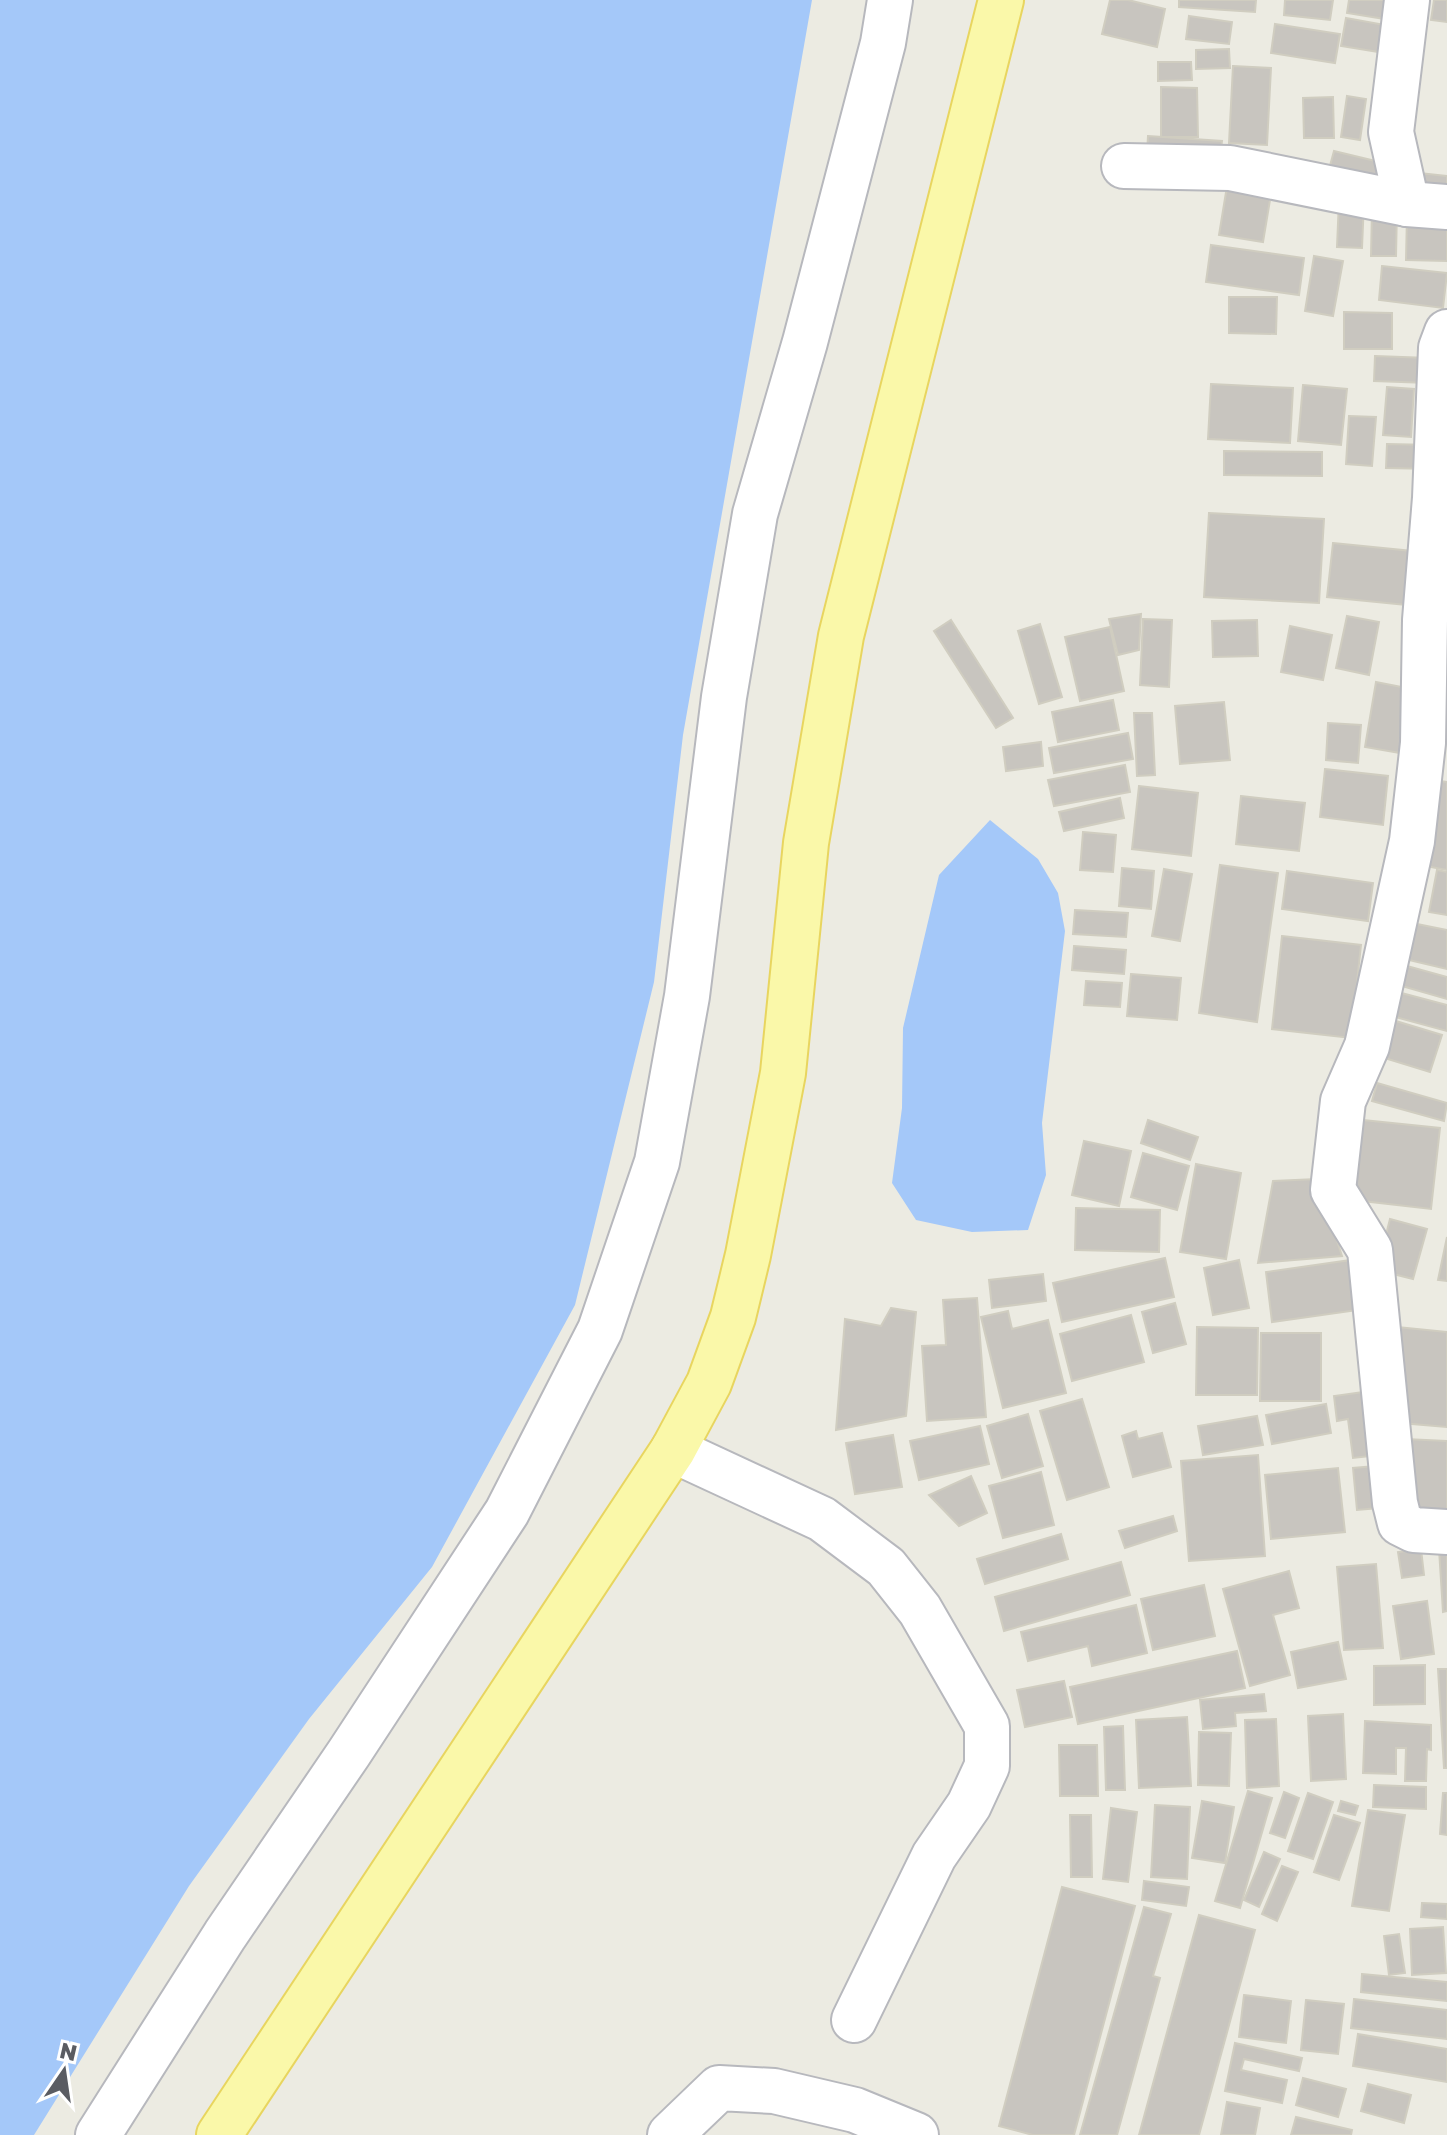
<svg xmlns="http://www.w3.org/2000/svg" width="1447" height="2135" font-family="'Golos Text',sans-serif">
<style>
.water{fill:#a4c8f9}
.building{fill:#c8c5bf;stroke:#d0cdc0;stroke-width:2}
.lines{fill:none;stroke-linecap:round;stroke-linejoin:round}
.minor-casing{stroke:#b7b8bd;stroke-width:48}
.major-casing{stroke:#e8d55f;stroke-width:48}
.minor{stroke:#fff;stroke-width:44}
.major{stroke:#faf8a9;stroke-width:44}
</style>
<rect width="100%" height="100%" fill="#ecebe2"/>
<g class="water">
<polygon points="0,0 812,0 683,735 654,982 575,1305 432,1567 309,1719 189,1886 34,2135 0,2135"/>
<polygon points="990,820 1038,859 1058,893 1065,931 1042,1123 1046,1175 1028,1230 972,1232 916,1220 892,1183 902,1108 903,1028 939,875"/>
</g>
<g class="building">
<polygon points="1110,0 1128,0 1165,9 1157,47 1102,34"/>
<polygon points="1179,0 1256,0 1255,12 1179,7"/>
<polygon points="1285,0 1333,0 1330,20 1284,15"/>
<polygon points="1349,0 1394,0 1391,20 1347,13"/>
<polygon points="1434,0 1447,0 1447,22 1431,20"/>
<polygon points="1189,16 1232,22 1229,44 1186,39"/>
<polygon points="1346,18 1396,27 1391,54 1341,46"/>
<polygon points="1275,24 1340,34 1335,63 1271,53"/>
<polygon points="1229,49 1230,68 1196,69 1196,50"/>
<polygon points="1158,62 1191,62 1192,80 1158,81"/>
<polygon points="1233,66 1271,68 1267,145 1229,143"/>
<polygon points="1161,87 1197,88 1198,137 1161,137"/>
<polygon points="1347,96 1366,99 1360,140 1341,137"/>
<polygon points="1333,97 1334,138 1304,138 1303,98"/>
<polygon points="1148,136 1222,141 1220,158 1147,153"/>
<polygon points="1334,151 1388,164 1382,187 1328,173"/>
<polygon points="1410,172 1447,176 1447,197 1408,193"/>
<polygon points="1229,174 1273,182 1263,242 1219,235"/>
<polygon points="1339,200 1364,201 1362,248 1337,247"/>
<polygon points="1372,209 1397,209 1396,256 1371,256"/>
<polygon points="1407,214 1447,215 1447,261 1406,260"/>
<polygon points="1211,245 1304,258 1299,295 1206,282"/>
<polygon points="1314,256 1343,261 1333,316 1305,311"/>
<polygon points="1382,266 1447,273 1443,308 1379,300"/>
<polygon points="1229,297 1277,297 1276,334 1229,333"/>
<polygon points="1344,312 1392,313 1392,349 1344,349"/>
<polygon points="1375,356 1429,358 1428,383 1374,381"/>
<polygon points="1211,384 1293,388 1290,443 1208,439"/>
<polygon points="1303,385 1347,389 1341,445 1298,441"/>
<polygon points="1387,387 1414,389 1411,437 1383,435"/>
<polygon points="1349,416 1376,417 1372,466 1346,464"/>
<polygon points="1387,444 1433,445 1433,469 1386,468"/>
<polygon points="1224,451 1322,452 1322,476 1224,475"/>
<polygon points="1209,513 1324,519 1319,603 1204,597"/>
<polygon points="1333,543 1422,552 1416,606 1327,597"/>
<polygon points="1141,614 1139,650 1118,655 1109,619"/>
<polygon points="1347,616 1379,622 1369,675 1336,668"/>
<polygon points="1143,619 1172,620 1169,687 1140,685"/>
<polygon points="951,620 1013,718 996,728 934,631"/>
<polygon points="1257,620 1258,656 1213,657 1212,621"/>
<polygon points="1040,624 1062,697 1039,704 1018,631"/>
<polygon points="1290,626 1332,635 1323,680 1281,672"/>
<polygon points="1110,627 1124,691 1080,701 1065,637"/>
<polygon points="1376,682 1417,690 1406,754 1365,747"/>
<polygon points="1113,700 1119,730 1058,742 1052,712"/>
<polygon points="1224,702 1230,760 1180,764 1175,706"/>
<polygon points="1134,713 1152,713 1155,775 1137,776"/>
<polygon points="1328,723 1361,725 1358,763 1326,760"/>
<polygon points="1128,733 1133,759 1054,773 1049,748"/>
<polygon points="1041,742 1043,766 1006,771 1003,747"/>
<polygon points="1125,765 1130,792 1054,806 1048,780"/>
<polygon points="1325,769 1388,776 1383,825 1320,817"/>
<polygon points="1434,780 1447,782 1447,870 1420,865"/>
<polygon points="1139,786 1198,793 1191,856 1132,849"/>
<polygon points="1241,796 1305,803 1299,851 1236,844"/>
<polygon points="1120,798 1124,818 1064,831 1059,812"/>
<polygon points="1083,832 1116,835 1113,872 1080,870"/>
<polygon points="1220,865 1278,873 1257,1022 1199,1013"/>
<polygon points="1122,868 1154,871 1151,909 1119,906"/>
<polygon points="1164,869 1192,874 1180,941 1152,936"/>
<polygon points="1437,870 1447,872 1447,915 1429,912"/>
<polygon points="1287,871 1373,883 1368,921 1282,909"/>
<polygon points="1075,910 1128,913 1126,937 1073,934"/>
<polygon points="1417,924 1447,930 1447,969 1409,960"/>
<polygon points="1282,936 1361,945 1351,1038 1272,1029"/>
<polygon points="1074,946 1126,950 1124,974 1072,970"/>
<polygon points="1407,966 1447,977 1447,999 1402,986"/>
<polygon points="1131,974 1181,978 1177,1020 1127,1016"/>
<polygon points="1086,981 1122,983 1120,1007 1084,1005"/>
<polygon points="1394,991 1447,1005 1447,1031 1388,1015"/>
<polygon points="1386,1018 1442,1035 1430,1072 1375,1055"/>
<polygon points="1377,1083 1447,1103 1444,1121 1372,1101"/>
<polygon points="1148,1120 1198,1137 1190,1160 1141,1143"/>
<polygon points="1363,1120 1440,1128 1431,1209 1354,1200"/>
<polygon points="1084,1141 1131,1151 1119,1206 1072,1195"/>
<polygon points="1143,1153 1189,1166 1177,1210 1131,1197"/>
<polygon points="1196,1164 1241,1173 1226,1259 1180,1252"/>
<polygon points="1317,1179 1342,1256 1258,1263 1273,1181"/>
<polygon points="1076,1208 1160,1210 1159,1252 1075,1250"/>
<polygon points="1390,1219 1427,1229 1413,1279 1377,1270"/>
<polygon points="1447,1237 1447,1281 1438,1280"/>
<polygon points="1165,1258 1174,1297 1062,1322 1053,1283"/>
<polygon points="1239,1260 1249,1308 1213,1315 1204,1268"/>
<polygon points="1351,1260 1358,1310 1272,1322 1266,1272"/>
<polygon points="1043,1274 1046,1301 992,1308 989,1280"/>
<polygon points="977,1298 986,1417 927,1421 922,1346 946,1345 943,1300"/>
<polygon points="1175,1303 1186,1344 1153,1353 1142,1312"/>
<polygon points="891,1308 916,1312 906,1416 836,1430 845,1319 881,1326"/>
<polygon points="1008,1311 1012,1329 1048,1320 1066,1393 1003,1408 981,1317"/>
<polygon points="1131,1315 1144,1362 1072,1381 1060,1334"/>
<polygon points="1197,1327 1258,1328 1257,1395 1196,1395"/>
<polygon points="1397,1327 1447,1332 1447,1427 1389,1422"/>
<polygon points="1261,1333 1321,1333 1321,1401 1260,1401"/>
<polygon points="1371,1391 1378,1455 1353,1458 1348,1419 1337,1421 1334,1396"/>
<polygon points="1082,1399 1109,1487 1067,1500 1040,1411"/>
<polygon points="1326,1404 1331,1433 1272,1444 1266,1415"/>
<polygon points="1028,1414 1043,1466 1002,1478 987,1426"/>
<polygon points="1257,1416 1263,1445 1203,1455 1198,1426"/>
<polygon points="980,1426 989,1464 919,1480 910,1441"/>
<polygon points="1136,1431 1138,1439 1162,1433 1171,1467 1133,1477 1122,1436"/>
<polygon points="893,1435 902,1487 855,1494 846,1443"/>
<polygon points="1405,1439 1447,1441 1447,1518 1402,1516"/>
<polygon points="1258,1455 1265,1556 1189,1561 1181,1461"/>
<polygon points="1375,1466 1379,1508 1357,1510 1353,1468"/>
<polygon points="1338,1468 1345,1532 1271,1539 1265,1475"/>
<polygon points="1041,1472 1054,1525 1003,1538 989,1486"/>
<polygon points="971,1476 987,1513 959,1526 929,1495"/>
<polygon points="1173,1516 1177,1531 1125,1548 1119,1531"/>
<polygon points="1061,1534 1068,1559 985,1584 977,1559"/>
<polygon points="1447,1548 1447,1611 1443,1612 1439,1549"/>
<polygon points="1421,1549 1424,1575 1402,1578 1398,1552"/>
<polygon points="1121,1562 1130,1595 1004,1631 995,1597"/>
<polygon points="1376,1564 1383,1648 1344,1650 1337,1567"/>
<polygon points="1289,1571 1299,1608 1273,1615 1290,1675 1250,1686 1223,1589"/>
<polygon points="1204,1585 1215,1636 1153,1650 1141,1599"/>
<polygon points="1427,1601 1434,1654 1401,1659 1393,1606"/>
<polygon points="1136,1605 1147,1653 1092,1666 1088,1646 1028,1661 1021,1632"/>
<polygon points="1338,1642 1346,1679 1298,1688 1291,1652"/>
<polygon points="1237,1651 1245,1688 1078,1724 1070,1687"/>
<polygon points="1425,1665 1425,1704 1374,1705 1374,1666"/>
<polygon points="1438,1669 1447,1669 1447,1768 1444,1768"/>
<polygon points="1064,1681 1072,1717 1025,1727 1017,1690"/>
<polygon points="1264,1694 1266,1711 1235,1713 1236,1726 1203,1729 1200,1700"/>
<polygon points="1343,1714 1346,1779 1311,1781 1308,1716"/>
<polygon points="1187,1717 1191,1786 1139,1788 1136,1720"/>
<polygon points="1276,1719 1279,1786 1247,1788 1245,1720"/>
<polygon points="1365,1721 1431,1725 1431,1750 1427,1749 1426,1781 1405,1781 1406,1748 1396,1748 1396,1774 1363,1773"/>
<polygon points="1123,1726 1125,1790 1106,1790 1104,1727"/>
<polygon points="1199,1732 1231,1733 1229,1786 1198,1785"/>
<polygon points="1059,1745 1097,1745 1098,1796 1060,1796"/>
<polygon points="1374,1785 1426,1787 1426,1809 1373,1807"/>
<polygon points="1248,1791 1272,1798 1240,1908 1215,1901"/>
<polygon points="1284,1792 1299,1798 1285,1838 1270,1833"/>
<polygon points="1308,1793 1333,1802 1313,1859 1288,1851"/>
<polygon points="1443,1793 1447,1793 1447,1835 1440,1834"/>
<polygon points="1202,1801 1234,1807 1225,1863 1192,1858"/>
<polygon points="1341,1801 1358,1806 1355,1815 1338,1811"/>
<polygon points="1155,1805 1190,1807 1187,1879 1151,1877"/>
<polygon points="1111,1808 1137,1812 1128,1882 1103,1879"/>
<polygon points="1368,1810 1405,1815 1389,1911 1352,1906"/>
<polygon points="1070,1815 1091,1815 1092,1877 1071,1877"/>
<polygon points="1334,1815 1360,1823 1339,1880 1314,1872"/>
<polygon points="1264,1852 1280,1859 1259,1907 1244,1900"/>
<polygon points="1282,1866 1298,1872 1277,1921 1262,1914"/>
<polygon points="1144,1881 1189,1887 1186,1906 1142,1900"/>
<polygon points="1062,1887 1135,1906 1074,2135 1033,2135 999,2126"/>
<polygon points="1422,1903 1447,1904 1447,1919 1421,1917"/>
<polygon points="1144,1907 1171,1914 1153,1976 1160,1978 1117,2135 1080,2135"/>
<polygon points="1199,1915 1255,1930 1199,2135 1139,2135"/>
<polygon points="1443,1927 1446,1973 1412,1975 1410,1929"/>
<polygon points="1399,1934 1405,1973 1389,1975 1384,1936"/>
<polygon points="1362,1974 1447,1982 1447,2001 1361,1992"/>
<polygon points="1244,1995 1291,2001 1286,2043 1239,2037"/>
<polygon points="1354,1999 1447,2010 1447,2039 1351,2028"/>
<polygon points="1306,2000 1344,2004 1338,2054 1301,2050"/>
<polygon points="1358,2034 1447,2049 1447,2082 1353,2066"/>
<polygon points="1235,2043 1302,2058 1299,2071 1244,2059 1241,2070 1287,2080 1282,2103 1225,2091"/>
<polygon points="1303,2078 1346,2089 1338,2117 1296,2105"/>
<polygon points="1368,2084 1411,2095 1404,2123 1361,2111"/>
<polygon points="1227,2102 1260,2108 1255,2135 1221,2135"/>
<polygon points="1296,2117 1352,2130 1351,2135 1291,2135"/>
</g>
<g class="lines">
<g class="minor-casing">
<g id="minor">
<polyline points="1407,0 1391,132 1407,204"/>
<polyline points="1124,166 1230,168 1407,204 1447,207"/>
<polyline points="1447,332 1441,348 1435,498 1425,620 1423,743 1412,841 1367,1046 1343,1101 1333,1190 1370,1250 1395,1503 1400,1523 1414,1530 1447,1532"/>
<polyline points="673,1450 822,1519 886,1567 920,1610 987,1726 987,1766 969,1805 934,1856 854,2020"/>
<polyline points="98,2135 225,1935 349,1753 507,1512 600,1330 657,1162 687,996 724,697 755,514 805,342 883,43 890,0"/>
<polyline points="670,2135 719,2088 774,2091 855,2110 916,2135"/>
</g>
</g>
<g class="major-casing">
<polyline id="major" points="219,2135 673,1450 709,1383 733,1317 748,1255 783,1073 806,843 841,636 1001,0"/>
</g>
<use href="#minor" class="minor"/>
<use href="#major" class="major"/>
</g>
<g transform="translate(64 2071) rotate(13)" stroke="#ffffff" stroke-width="6" paint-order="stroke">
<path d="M0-6L14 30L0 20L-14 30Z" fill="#5a5c62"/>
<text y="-12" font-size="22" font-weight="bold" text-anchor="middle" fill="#5a5c62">N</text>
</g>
</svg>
